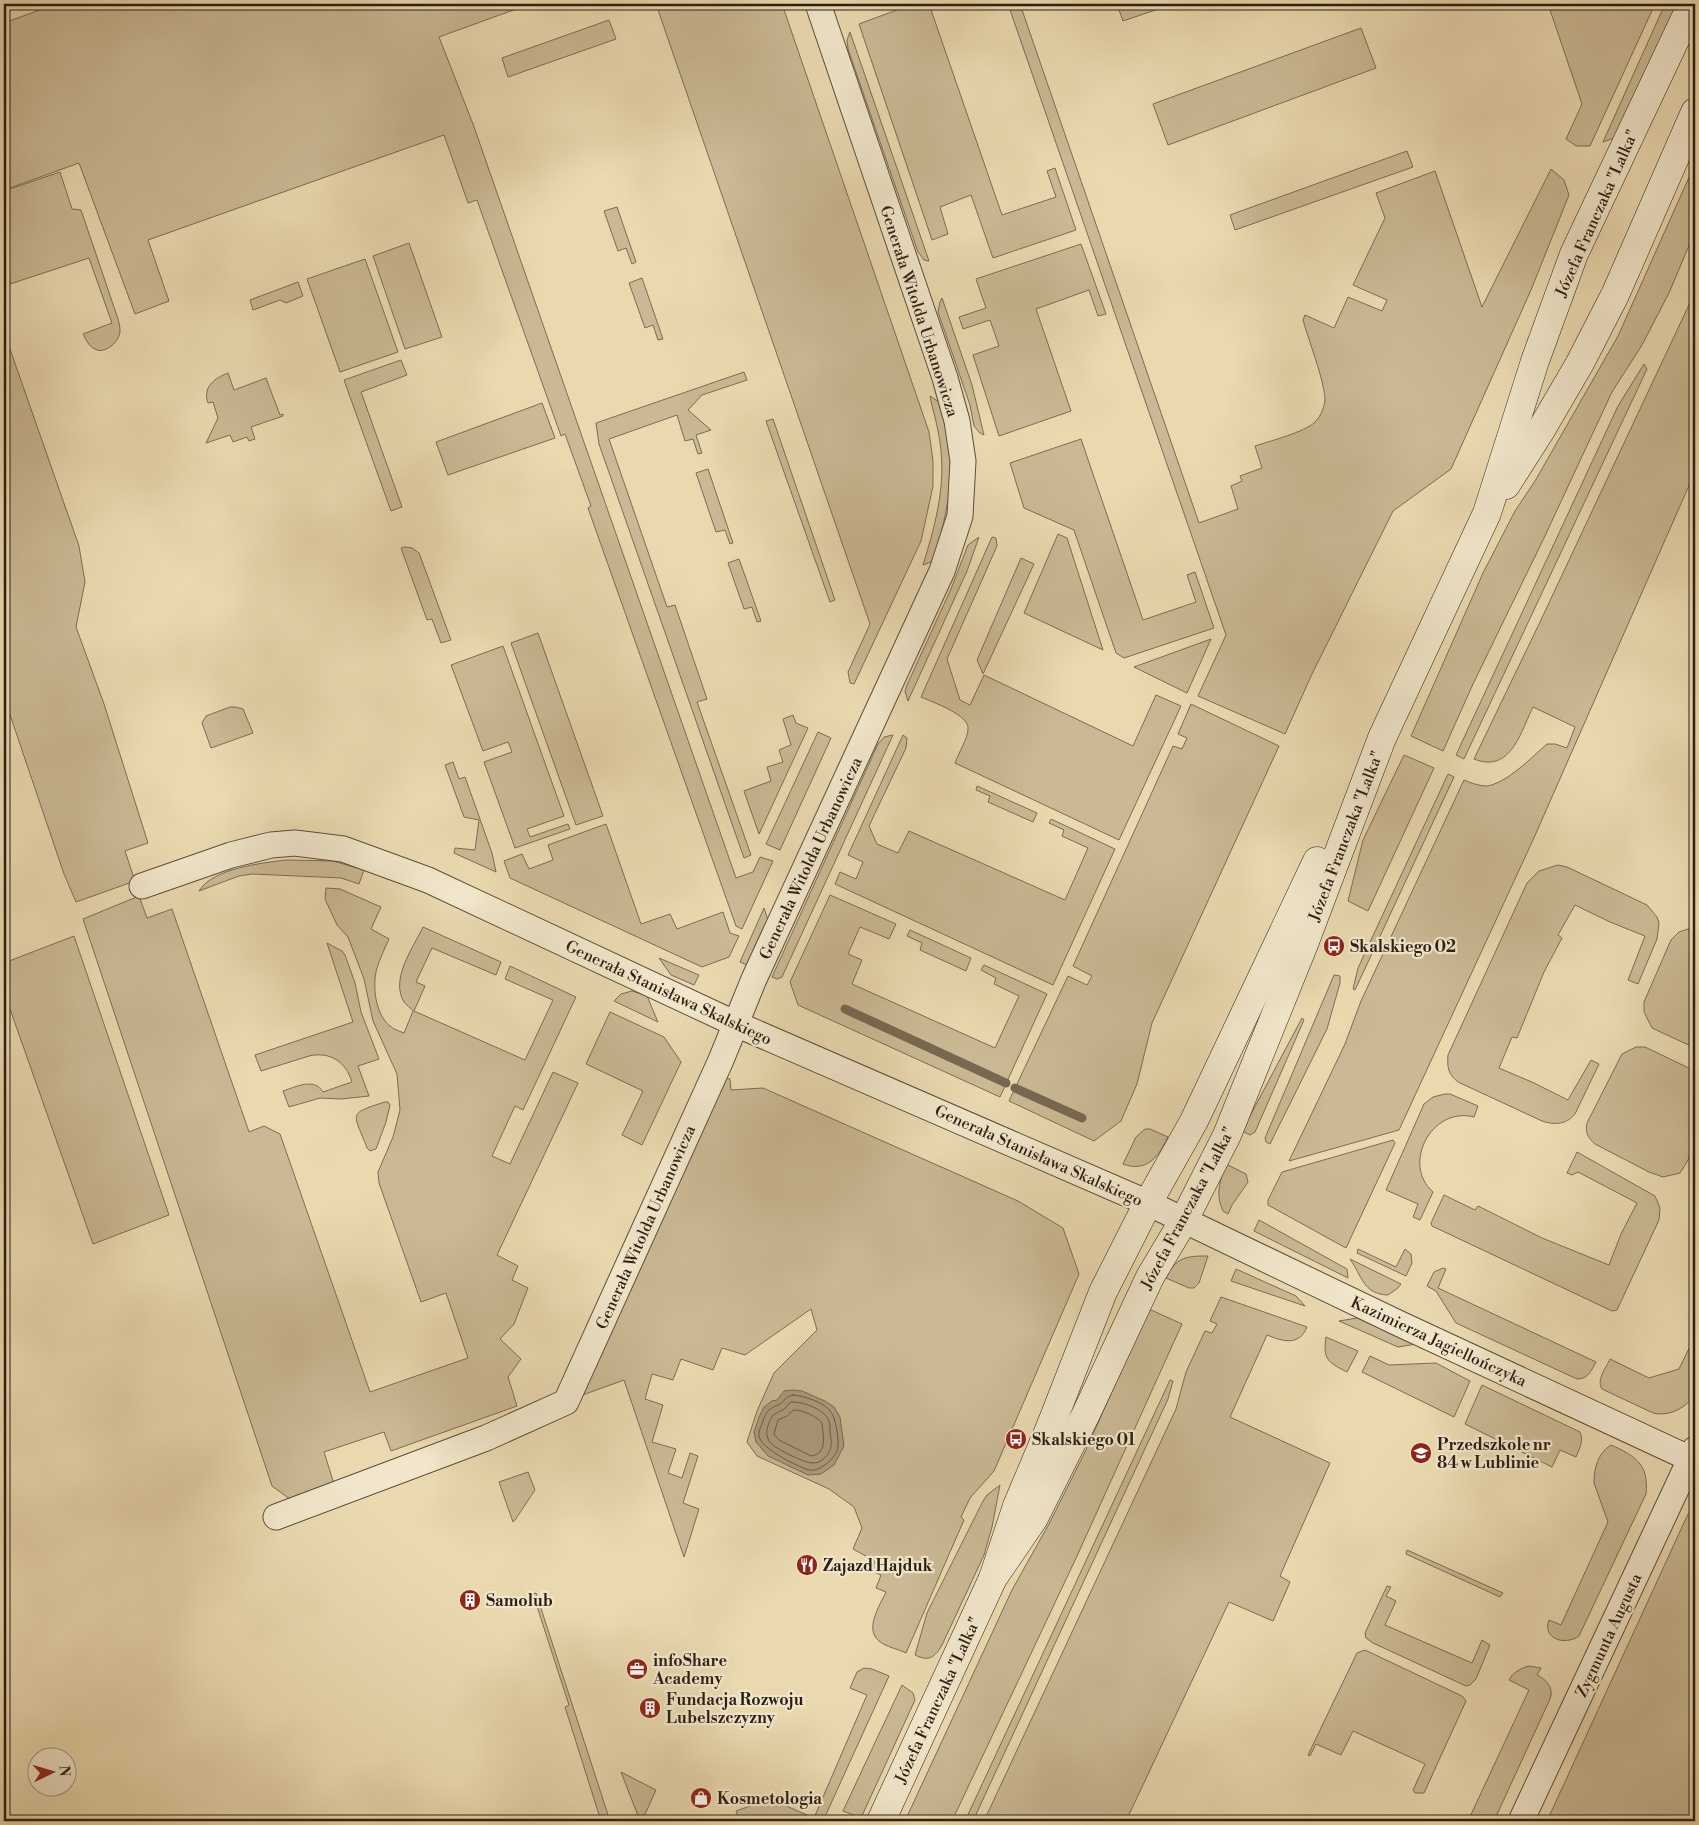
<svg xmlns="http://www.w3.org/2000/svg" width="1699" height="1825" font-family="'Libre Bodoni',serif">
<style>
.green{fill:#cab994;stroke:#7c6c54}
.water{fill:#aa997a;stroke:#786851}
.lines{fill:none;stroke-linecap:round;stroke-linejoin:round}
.shore{stroke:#6c5c46;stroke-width:1}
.stream{stroke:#786851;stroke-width:9}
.street-casing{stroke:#5c4d3a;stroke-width:27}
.secondary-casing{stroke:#2d1e13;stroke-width:29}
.street{stroke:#f1e6cb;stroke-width:25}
.secondary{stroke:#f1e6cb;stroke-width:28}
.labels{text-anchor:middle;stroke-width:4.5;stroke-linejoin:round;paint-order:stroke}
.street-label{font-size:16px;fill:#2d1e13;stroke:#f1e6cb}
.poi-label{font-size:16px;font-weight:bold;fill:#2d1e13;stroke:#f1e6cb;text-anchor:start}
</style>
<rect width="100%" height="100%" fill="#ead9af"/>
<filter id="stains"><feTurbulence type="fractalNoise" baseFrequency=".004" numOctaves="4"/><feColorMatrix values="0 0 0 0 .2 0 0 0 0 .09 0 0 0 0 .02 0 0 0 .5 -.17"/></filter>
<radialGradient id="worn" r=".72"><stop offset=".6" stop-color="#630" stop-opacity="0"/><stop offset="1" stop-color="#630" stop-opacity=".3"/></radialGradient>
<g class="green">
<polygon points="56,4 530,4 439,37 473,124 736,878 753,872 760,857 773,861 742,929 736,926 588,508 591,506 565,434 561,436 477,200 468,203 444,135 148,240 169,301 135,314 79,163 4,190 4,23"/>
<polygon points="656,4 782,4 929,432 933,461 933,486 921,541 854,684 850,683 848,672 870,624"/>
<polygon points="913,4 929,4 1002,215 1056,197 1047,171 1055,168 1076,230 993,258 971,195 940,207 948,234 932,240 859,24"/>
<path d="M 1008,4 L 1020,4 L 1199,523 L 1238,509 L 1231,486 L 1242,481 L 1240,476 L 1262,468 L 1255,446 C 1270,441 1305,432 1315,422 C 1321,416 1325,406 1325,398 C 1323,376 1309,342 1303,320 L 1305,315 L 1334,328 L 1348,297 L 1382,311 L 1387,300 L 1353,285 L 1385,218 L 1376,193 L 1435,171 L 1482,307 L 1551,169 L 1564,180 L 1569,195 L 1531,290 L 1451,469 L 1393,511 L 1312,674 L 1285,734 L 1198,696 L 1226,635 Z"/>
<polygon points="1117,4 1173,4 1123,21"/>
<polygon points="1548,4 1655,4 1590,146 1576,146 1566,139 1582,104"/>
<polygon points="1665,4 1680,4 1614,138 1603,142"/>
<polygon points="609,20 616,39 508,77 502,58"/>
<polygon points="1361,28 1376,68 1168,145 1153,104"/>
<polygon points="850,32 929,261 924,260 918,252 848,49 847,40"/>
<polygon points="1407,151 1413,167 1235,230 1230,215"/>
<polygon points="1695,164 1695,225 1693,236 1669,293 1642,345 1612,392 1544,538 1473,684 1443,751 1411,736 1483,573 1515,511 1535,481 1618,336"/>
<path d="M 60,172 L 72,209 L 81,210 L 118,319 C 119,322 120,327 120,331 C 120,341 105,355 95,349 C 88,346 86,339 83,334 L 112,323 L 89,258 L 4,286 L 4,191 Z"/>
<polygon points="617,207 636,262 632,264 626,248 618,251 604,211"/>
<polygon points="409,243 442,337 405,349 373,256"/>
<polygon points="1081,244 1106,314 1098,316 1089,290 1036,309 1071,411 999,436 973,355 999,346 990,320 963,329 959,317 986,308 976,279"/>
<polygon points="365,259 398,352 340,372 307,279"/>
<polygon points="642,278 663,339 658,340 653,325 645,328 629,283"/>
<polygon points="298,282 303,296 286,303 280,300 253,310 250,300"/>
<path d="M 1695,292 L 1695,472 L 1533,840 L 1399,1130 L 1289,1161 L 1345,1044 L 1361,1001 L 1464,780 C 1471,783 1479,786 1487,786 C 1507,783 1532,757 1547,744 L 1555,744 L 1567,748 L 1575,727 L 1533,707 C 1521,731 1511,774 1474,759 L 1540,622 Z"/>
<polygon points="942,298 972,385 984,435 980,433 974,426 970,405 938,312 940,302"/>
<polygon points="4,332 79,546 85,582 76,627 104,704 148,843 125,851 135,881 76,902 64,874 4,697"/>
<polygon points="401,360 407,375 361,392 402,507 391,511 344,380"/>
<polygon points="1644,364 1647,369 1464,759 1456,755 1618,406"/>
<polygon points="744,372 747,380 702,395 688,410 711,430 696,435 702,453 698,454 693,439 685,441 677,415 609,439 667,607 675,605 707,699 697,702 751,855 744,858 599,444 596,423"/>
<path d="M 228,373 L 234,390 L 266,378 L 280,415 L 283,414 L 283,416 L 251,427 L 255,439 L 249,441 L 247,437 L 233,442 L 230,435 L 206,443 L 218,418 L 213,402 L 208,403 C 202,387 215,378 228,373 Z"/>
<path d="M 930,396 L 939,402 C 944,420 950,440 951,459 C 952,495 943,527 933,561 L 923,565 C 937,519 948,479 938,431 C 936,419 932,408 930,396 Z"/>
<polygon points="542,403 555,438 448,475 436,442"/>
<polygon points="773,419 835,600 830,602 766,421"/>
<polygon points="1081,439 1143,620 1196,602 1187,575 1195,572 1214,628 1124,658 1116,653 1074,530 1024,508 1010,463"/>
<polygon points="708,469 733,543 730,544 725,530 716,532 696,473"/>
<polygon points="1058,534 1067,538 1103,650 1024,613"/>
<polygon points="979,537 967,571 908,701 905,691 907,685 951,589 968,545"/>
<path d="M 992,537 L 996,538 L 997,546 L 947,659 L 960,700 L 970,705 L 984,675 L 1133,746 L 1156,695 L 1181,706 L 1119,840 L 955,763 C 958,754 968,738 968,729 C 970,715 932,702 921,697 Z"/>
<polygon points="405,547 412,548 419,553 451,640 441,643 432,619 427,620 401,548"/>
<polygon points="1021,558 1034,564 983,674 977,660"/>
<polygon points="739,559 761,621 757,622 752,607 744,609 728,563"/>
<polygon points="538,633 603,816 576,825 511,643"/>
<polygon points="1211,639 1187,693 1134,667"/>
<polygon points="503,646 564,816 527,829 530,837 568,824 570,829 515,848 484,762 512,752 508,742 483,751 451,665"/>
<polygon points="1191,704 1279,746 1152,1023 1137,1084 1121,1121 1094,1141 1009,1101 1068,976 1087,985 1092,976 1073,966 1173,746 1182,749 1187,738 1178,734"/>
<polygon points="230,707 235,707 243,709 253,733 211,748 202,723 206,716"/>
<polygon points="793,715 796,723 808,728 759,834 744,791 771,781 767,767 783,762 779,750 791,745 783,719"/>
<polygon points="818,732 831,738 780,850 766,844"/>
<polygon points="893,735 782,977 777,979 772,977 878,744 884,737"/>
<polygon points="903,735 907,738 906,748 869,826 877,844 898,853 909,831 1065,900 1088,848 1062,836 1064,830 1049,823 1051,819 1115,849 1053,985 835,884 840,872 856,879 863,862 848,855"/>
<polygon points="1404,755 1434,768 1368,911 1348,901 1363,840"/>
<polygon points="453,762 459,779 465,777 492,853 496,872 454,853 455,848 475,850 479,820 464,817 445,765"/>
<polygon points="1448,774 1454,777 1355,990 1353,989 1358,968"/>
<polygon points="977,786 1037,813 1033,822 988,802 990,796 976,790"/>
<polygon points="606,824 641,924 670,914 677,929 723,912 730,933 739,936 729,957 702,967 510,878 504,861 522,854 529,869 553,860 548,845"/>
<path d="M 287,860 L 333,861 L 364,870 L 359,884 L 341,878 L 252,874 L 239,876 L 199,891 C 213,868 262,863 287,860 Z"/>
<path d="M 1558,865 L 1567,867 L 1647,905 L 1657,917 L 1659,923 L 1657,939 L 1638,984 L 1628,980 L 1645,936 L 1610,922 L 1575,905 L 1558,935 L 1562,938 L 1544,972 L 1517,1038 L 1512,1037 L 1499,1068 L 1534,1083 L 1568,1100 L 1591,1060 L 1599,1064 L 1575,1114 C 1566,1125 1554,1125 1542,1121 L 1458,1082 C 1448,1074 1447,1067 1448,1055 L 1527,883 L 1539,871 Z"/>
<path d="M 326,888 L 340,889 L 381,907 L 371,929 L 389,939 C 385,948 380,958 377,968 C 372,985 375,1014 390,1026 C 393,1029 399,1031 404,1033 L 413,1011 C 411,1008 406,1005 404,1002 C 390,979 413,948 423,927 L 501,962 L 496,975 L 432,948 L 416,982 L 425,986 L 414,1011 L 525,1060 L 553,1000 L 505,979 L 510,966 L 576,997 L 523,1110 L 515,1106 L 492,1156 L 510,1164 L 553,1072 L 578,1083 L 497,1255 L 518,1266 L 512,1280 L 528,1288 L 514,1324 L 500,1339 L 521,1359 L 508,1377 L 517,1406 L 391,1451 L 384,1432 L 324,1452 L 334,1484 L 291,1500 L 272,1486 L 83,919 L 139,896 L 147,918 L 172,909 L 249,1132 L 264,1126 L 280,1134 L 370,1392 L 468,1358 L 446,1293 L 421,1302 L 379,1183 L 378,1172 L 393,1137 L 400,1110 L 397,1074 L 373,1021 L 364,979 L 348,937 L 337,925 L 325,899 Z"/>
<polygon points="830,895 896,924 889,939 860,927 848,954 862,960 852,984 995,1048 1019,996 994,984 996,978 981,970 984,965 1047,994 1000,1097 798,1005 790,982"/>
<polygon points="764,908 768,920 747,965 740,962"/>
<polygon points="1691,928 1695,928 1695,1048 1652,1028 1644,1012 1644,1002 1671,940 1679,932"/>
<polygon points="910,930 971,958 966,971 920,950 922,943 907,936"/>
<polygon points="74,936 169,1215 93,1244 4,992 4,963"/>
<path d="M 327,943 L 342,951 L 345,955 L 355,983 L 361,1012 L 379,1059 L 358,1066 L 369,1096 L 341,1099 L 320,1098 L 289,1107 L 283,1091 C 296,1087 314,1077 323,1092 L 352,1082 C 346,1062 330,1051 309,1056 L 261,1071 L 255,1055 L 353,1022 Z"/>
<polygon points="659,958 699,975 694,985 671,975"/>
<polygon points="1334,975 1340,976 1340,983 1327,1029 1270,1144 1266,1142 1265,1138"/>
<polygon points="632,991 647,996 658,1022 614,1001 621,994"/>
<polygon points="610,1012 664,1037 681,1062 642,1145 622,1135 643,1091 586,1064"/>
<polygon points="1302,1018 1304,1020 1255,1132 1250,1135 1242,1131"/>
<path d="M 1636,1047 L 1645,1047 L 1695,1071 L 1695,1144 L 1687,1162 L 1680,1173 L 1663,1177 L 1649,1172 L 1595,1144 C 1588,1138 1585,1132 1587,1123 L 1622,1054 Z"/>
<path d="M 719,1076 L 730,1079 L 731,1090 L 763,1088 L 1018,1201 L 1063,1228 L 1079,1274 L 994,1471 L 970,1498 L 961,1517 L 964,1520 L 906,1653 C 898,1649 886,1647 879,1641 C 864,1629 880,1605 886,1592 L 876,1588 L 881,1575 L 871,1571 L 875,1561 L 853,1549 L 862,1528 L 854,1507 L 829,1489 L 757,1456 L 747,1442 L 757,1411 L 774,1373 L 817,1330 L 811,1309 L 745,1355 L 722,1348 L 713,1370 L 681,1359 L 673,1380 L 652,1374 L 645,1399 L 663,1405 L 652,1442 L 676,1449 L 668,1473 L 682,1478 L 690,1453 L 698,1456 L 683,1503 L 699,1509 L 684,1557 L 624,1380 L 577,1397 Z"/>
<path d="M 1445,1094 L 1450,1094 L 1478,1106 L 1474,1117 C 1432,1106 1401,1164 1433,1192 L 1420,1220 L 1413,1217 L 1418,1204 L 1386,1190 L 1424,1104 L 1433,1097 Z"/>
<path d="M 385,1102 L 388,1102 L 390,1105 L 386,1122 L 376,1149 L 370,1151 L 367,1148 C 354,1113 346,1114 385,1102 Z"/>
<path d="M 1145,1129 L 1150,1129 L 1168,1137 C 1159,1156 1147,1173 1123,1164 L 1136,1137 Z"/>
<polygon points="1393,1140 1395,1143 1346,1248 1268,1205 1268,1200 1282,1172"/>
<polygon points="1577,1152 1655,1196 1660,1208 1659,1220 1617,1310 1612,1311 1432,1226 1431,1223 1444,1195 1475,1210 1478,1206 1542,1238 1609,1265 1621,1234 1637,1203 1578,1172 1572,1175 1567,1173"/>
<path d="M 1226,1164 L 1246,1174 L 1248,1182 L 1232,1205 L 1228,1214 L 1223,1211 C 1215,1194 1220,1181 1226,1164 Z"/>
<polygon points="1259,1220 1347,1269 1348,1278 1254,1231"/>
<polygon points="1358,1249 1396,1267 1405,1249 1411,1254 1412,1263 1406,1276 1357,1253"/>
<path d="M 1208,1256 L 1199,1283 L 1194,1288 L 1189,1288 L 1166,1278 C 1176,1257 1186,1256 1208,1256 Z"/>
<path d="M 1350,1259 L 1401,1284 L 1398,1288 L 1388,1295 C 1363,1294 1362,1276 1350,1259 Z"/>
<path d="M 1443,1268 L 1446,1269 L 1438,1288 L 1596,1362 C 1591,1371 1588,1379 1577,1379 L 1456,1323 L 1436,1291 L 1427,1286 L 1434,1272 Z"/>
<polygon points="1236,1269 1296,1296 1305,1306 1231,1281"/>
<path d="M 1221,1297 L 1307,1327 C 1299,1347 1282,1341 1267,1335 L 1230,1417 L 1330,1463 L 1280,1576 L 1290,1582 L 1273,1621 L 1229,1602 L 1126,1821 L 984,1821 L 1176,1409 L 1186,1372 L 1205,1331 L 1212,1333 L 1217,1324 L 1210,1321 Z"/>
<polygon points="1149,1309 1182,1324 1077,1556 952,1821 905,1821 1012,1590 1050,1522 1085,1452"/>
<polygon points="1357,1318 1416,1344 1398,1347 1339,1321"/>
<path d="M 1695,1336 L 1695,1392 C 1688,1408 1669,1417 1653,1413 L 1602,1389 C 1596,1380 1606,1368 1610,1359 L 1649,1378 L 1679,1369 Z"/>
<path d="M 1326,1337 L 1358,1351 L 1347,1372 C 1327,1362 1323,1359 1326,1337 Z"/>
<polygon points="1370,1356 1389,1365 1436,1363 1470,1381 1454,1417 1362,1372"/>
<polygon points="1170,1380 1173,1381 1168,1399 973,1821 965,1821"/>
<path d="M 1482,1385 L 1580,1432 C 1584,1441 1579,1449 1576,1457 L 1560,1450 L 1552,1467 L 1465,1424 Z"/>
<path d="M 1611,1445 C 1636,1456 1649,1465 1646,1494 L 1579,1636 C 1565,1646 1542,1639 1549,1620 L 1561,1625 L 1608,1522 L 1594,1483 C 1594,1468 1598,1453 1611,1445 Z"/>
<polygon points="528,1472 535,1490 515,1520 513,1522 499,1482"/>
<path d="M 1000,1485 L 992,1527 L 984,1555 L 942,1645 C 935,1657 929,1662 915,1655 L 927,1613 L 983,1501 L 987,1495 Z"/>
<polygon points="1695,1507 1695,1821 1547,1821 1688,1514"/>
<polygon points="1407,1550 1503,1593 1500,1597 1406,1554"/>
<polygon points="1387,1586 1391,1587 1386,1596 1396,1601 1385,1625 1472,1663 1482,1640 1490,1645 1476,1679 1470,1685 1466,1686 1373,1643 1366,1638 1365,1633"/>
<polygon points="536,1593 610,1821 601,1821 565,1707 569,1705 533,1594"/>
<polygon points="1365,1650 1462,1696 1466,1701 1424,1793 1415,1793 1413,1790 1425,1764 1353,1731 1341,1755 1316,1744 1310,1756 1308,1755 1357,1653"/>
<path d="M 1529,1666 L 1541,1668 L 1537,1675 C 1547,1680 1554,1688 1550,1699 L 1494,1821 L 1468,1821 L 1529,1690 L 1509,1680 C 1512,1673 1521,1668 1529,1666 Z"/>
<polygon points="864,1668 872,1669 889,1676 823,1821 739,1821 736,1811 770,1799 814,1818 867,1695 850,1688 857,1672"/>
<polygon points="902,1685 913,1693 915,1700 861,1818 843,1811"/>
<polygon points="621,1772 656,1790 642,1821 640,1821"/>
</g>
<polygon class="water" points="793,1390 802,1391 825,1401 834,1407 840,1417 844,1446 834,1465 821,1474 808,1475 768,1456 756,1442 754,1432 759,1417 764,1407 772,1401 777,1400 784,1391"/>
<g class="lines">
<g class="shore">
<path d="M 793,1395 C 804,1396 824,1402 831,1412 C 835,1416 839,1439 838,1445 C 838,1454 830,1462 823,1466 C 819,1469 813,1471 809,1470 C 798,1467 765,1450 760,1439 C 757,1433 761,1427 763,1421 C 766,1412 769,1408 778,1405 C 784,1403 785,1396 793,1395 Z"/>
<path d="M 791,1402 C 801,1401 820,1408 826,1416 C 830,1420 830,1426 830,1431 C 830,1435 832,1442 831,1446 C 830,1455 821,1464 812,1463 C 804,1463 784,1452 777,1448 C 762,1439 766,1427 773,1415 L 784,1409 Z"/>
<path d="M 794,1410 C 803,1410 816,1416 822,1423 C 823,1435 828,1454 811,1456 L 779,1440 L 774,1434 L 778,1420 L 787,1416 Z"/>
</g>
<g class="stream">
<polyline points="845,1009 1006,1083"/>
<polyline points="1015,1088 1082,1118"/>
</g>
<g class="street-casing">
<g id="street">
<polyline points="142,886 231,855 271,845 295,843 343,849 428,880 736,1024 1148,1203 1398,1323 1695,1461"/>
<polyline points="276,1517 486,1438 566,1402 721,1060 754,979 942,571 960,516 963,461 957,421 945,378 818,4"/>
<polyline points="1521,1821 1695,1449"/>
</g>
</g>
<g class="secondary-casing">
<g id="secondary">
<polyline points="1506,485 1541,430 1580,363 1615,295 1695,112"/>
<polyline points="993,1578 1034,1518 1085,1416 1150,1277 1184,1220 1227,1135 1304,944 1382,738 1487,513 1535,361 1574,254 1692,4"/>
<polyline points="881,1821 993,1578 1017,1506 1049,1430 1103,1292 1148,1203 1194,1121 1317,861"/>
</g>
</g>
<use href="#street" class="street"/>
<use href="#secondary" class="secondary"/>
</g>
<defs>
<g id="bus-disc" transform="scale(1.125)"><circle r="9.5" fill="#8f2418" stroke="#f1e6cb"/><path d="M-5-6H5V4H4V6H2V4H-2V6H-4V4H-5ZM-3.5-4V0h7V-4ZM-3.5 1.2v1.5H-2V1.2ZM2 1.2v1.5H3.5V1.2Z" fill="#fff"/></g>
<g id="school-disc" transform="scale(1.125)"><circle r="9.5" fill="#8f2418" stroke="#f1e6cb"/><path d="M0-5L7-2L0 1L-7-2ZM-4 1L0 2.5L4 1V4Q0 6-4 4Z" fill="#fff"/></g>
<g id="restaurant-disc" transform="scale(1.125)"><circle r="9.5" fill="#8f2418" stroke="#f1e6cb"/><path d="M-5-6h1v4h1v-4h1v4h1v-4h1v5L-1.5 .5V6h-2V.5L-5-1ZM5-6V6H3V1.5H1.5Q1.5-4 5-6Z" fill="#fff"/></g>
<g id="building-disc" transform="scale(1.125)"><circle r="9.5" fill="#8f2418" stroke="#f1e6cb"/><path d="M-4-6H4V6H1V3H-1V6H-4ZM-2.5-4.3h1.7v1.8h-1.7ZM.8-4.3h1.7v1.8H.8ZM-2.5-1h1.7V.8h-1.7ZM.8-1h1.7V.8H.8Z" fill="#fff"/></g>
<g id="office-disc" transform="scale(1.125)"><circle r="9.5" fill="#8f2418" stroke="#f1e6cb"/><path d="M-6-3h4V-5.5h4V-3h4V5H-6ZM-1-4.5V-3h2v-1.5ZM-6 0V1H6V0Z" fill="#fff"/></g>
<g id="shop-disc" transform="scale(1.125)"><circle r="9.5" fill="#8f2418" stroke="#f1e6cb"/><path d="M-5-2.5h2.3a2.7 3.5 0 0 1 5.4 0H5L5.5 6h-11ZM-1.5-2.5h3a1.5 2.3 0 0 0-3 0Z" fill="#fff"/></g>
</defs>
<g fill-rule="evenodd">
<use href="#bus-disc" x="1334" y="946"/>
<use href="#bus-disc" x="1016" y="1439"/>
<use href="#school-disc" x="1421" y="1453"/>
<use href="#restaurant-disc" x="807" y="1565"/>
<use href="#building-disc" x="470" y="1600"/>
<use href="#office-disc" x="637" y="1669"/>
<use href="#building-disc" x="650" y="1708"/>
<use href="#shop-disc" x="701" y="1798"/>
</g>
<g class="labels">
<g class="street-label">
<text transform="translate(1596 213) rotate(-66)" y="6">Józefa Franczaka "Lalka"</text>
<text transform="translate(920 311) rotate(72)" y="6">Generała Witolda Urbanowicza</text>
<text transform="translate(1345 836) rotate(-69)" y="6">Józefa Franczaka "Lalka"</text>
<text transform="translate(810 858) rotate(-65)" y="6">Generała Witolda Urbanowicza</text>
<text transform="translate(669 992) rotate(25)" y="6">Generała Stanisława Skalskiego</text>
<text transform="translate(1039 1155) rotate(24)" y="6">Generała Stanisława Skalskiego</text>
<text transform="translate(1187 1208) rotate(-62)" y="6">Józefa Franczaka "Lalka"</text>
<text transform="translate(645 1227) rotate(-66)" y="6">Generała Witolda Urbanowicza</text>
<text transform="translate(1439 1341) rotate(25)" y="6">Kazimierza Jagiellończyka</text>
<text transform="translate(1608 1635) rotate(-65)" y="6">Zygmunta Augusta</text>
<text transform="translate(937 1700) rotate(-65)" y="6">Józefa Franczaka "Lalka"</text>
</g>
<g class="poi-label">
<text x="1350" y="952">Skalskiego 02</text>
<text x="1032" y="1445">Skalskiego 01</text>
<text x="1437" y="1450">Przedszkole nr<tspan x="1437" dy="18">84 w Lublinie</tspan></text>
<text x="823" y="1571">Zajazd Hajduk</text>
<text x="486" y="1606">Samolub</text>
<text x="653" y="1666">infoShare<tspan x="653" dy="18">Academy</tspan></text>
<text x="666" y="1705">Fundacja Rozwoju<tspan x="666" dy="18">Lubelszczyzny</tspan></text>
<text x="717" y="1804">Kosmetologia</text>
</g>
</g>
<rect width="1699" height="1825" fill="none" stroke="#ead9af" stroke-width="20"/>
<rect x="5" y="5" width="1689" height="1815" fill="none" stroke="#2d1e13" stroke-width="2.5"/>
<rect x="10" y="10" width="1679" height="1805" fill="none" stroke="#2d1e13"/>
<g transform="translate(52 1772) rotate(85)"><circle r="24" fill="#f1e6cb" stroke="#a39681"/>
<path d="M0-4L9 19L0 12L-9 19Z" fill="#8f2418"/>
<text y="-8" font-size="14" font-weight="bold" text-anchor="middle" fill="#2d1e13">N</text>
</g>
<rect width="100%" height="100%" filter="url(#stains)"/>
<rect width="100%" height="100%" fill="url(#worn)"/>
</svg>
